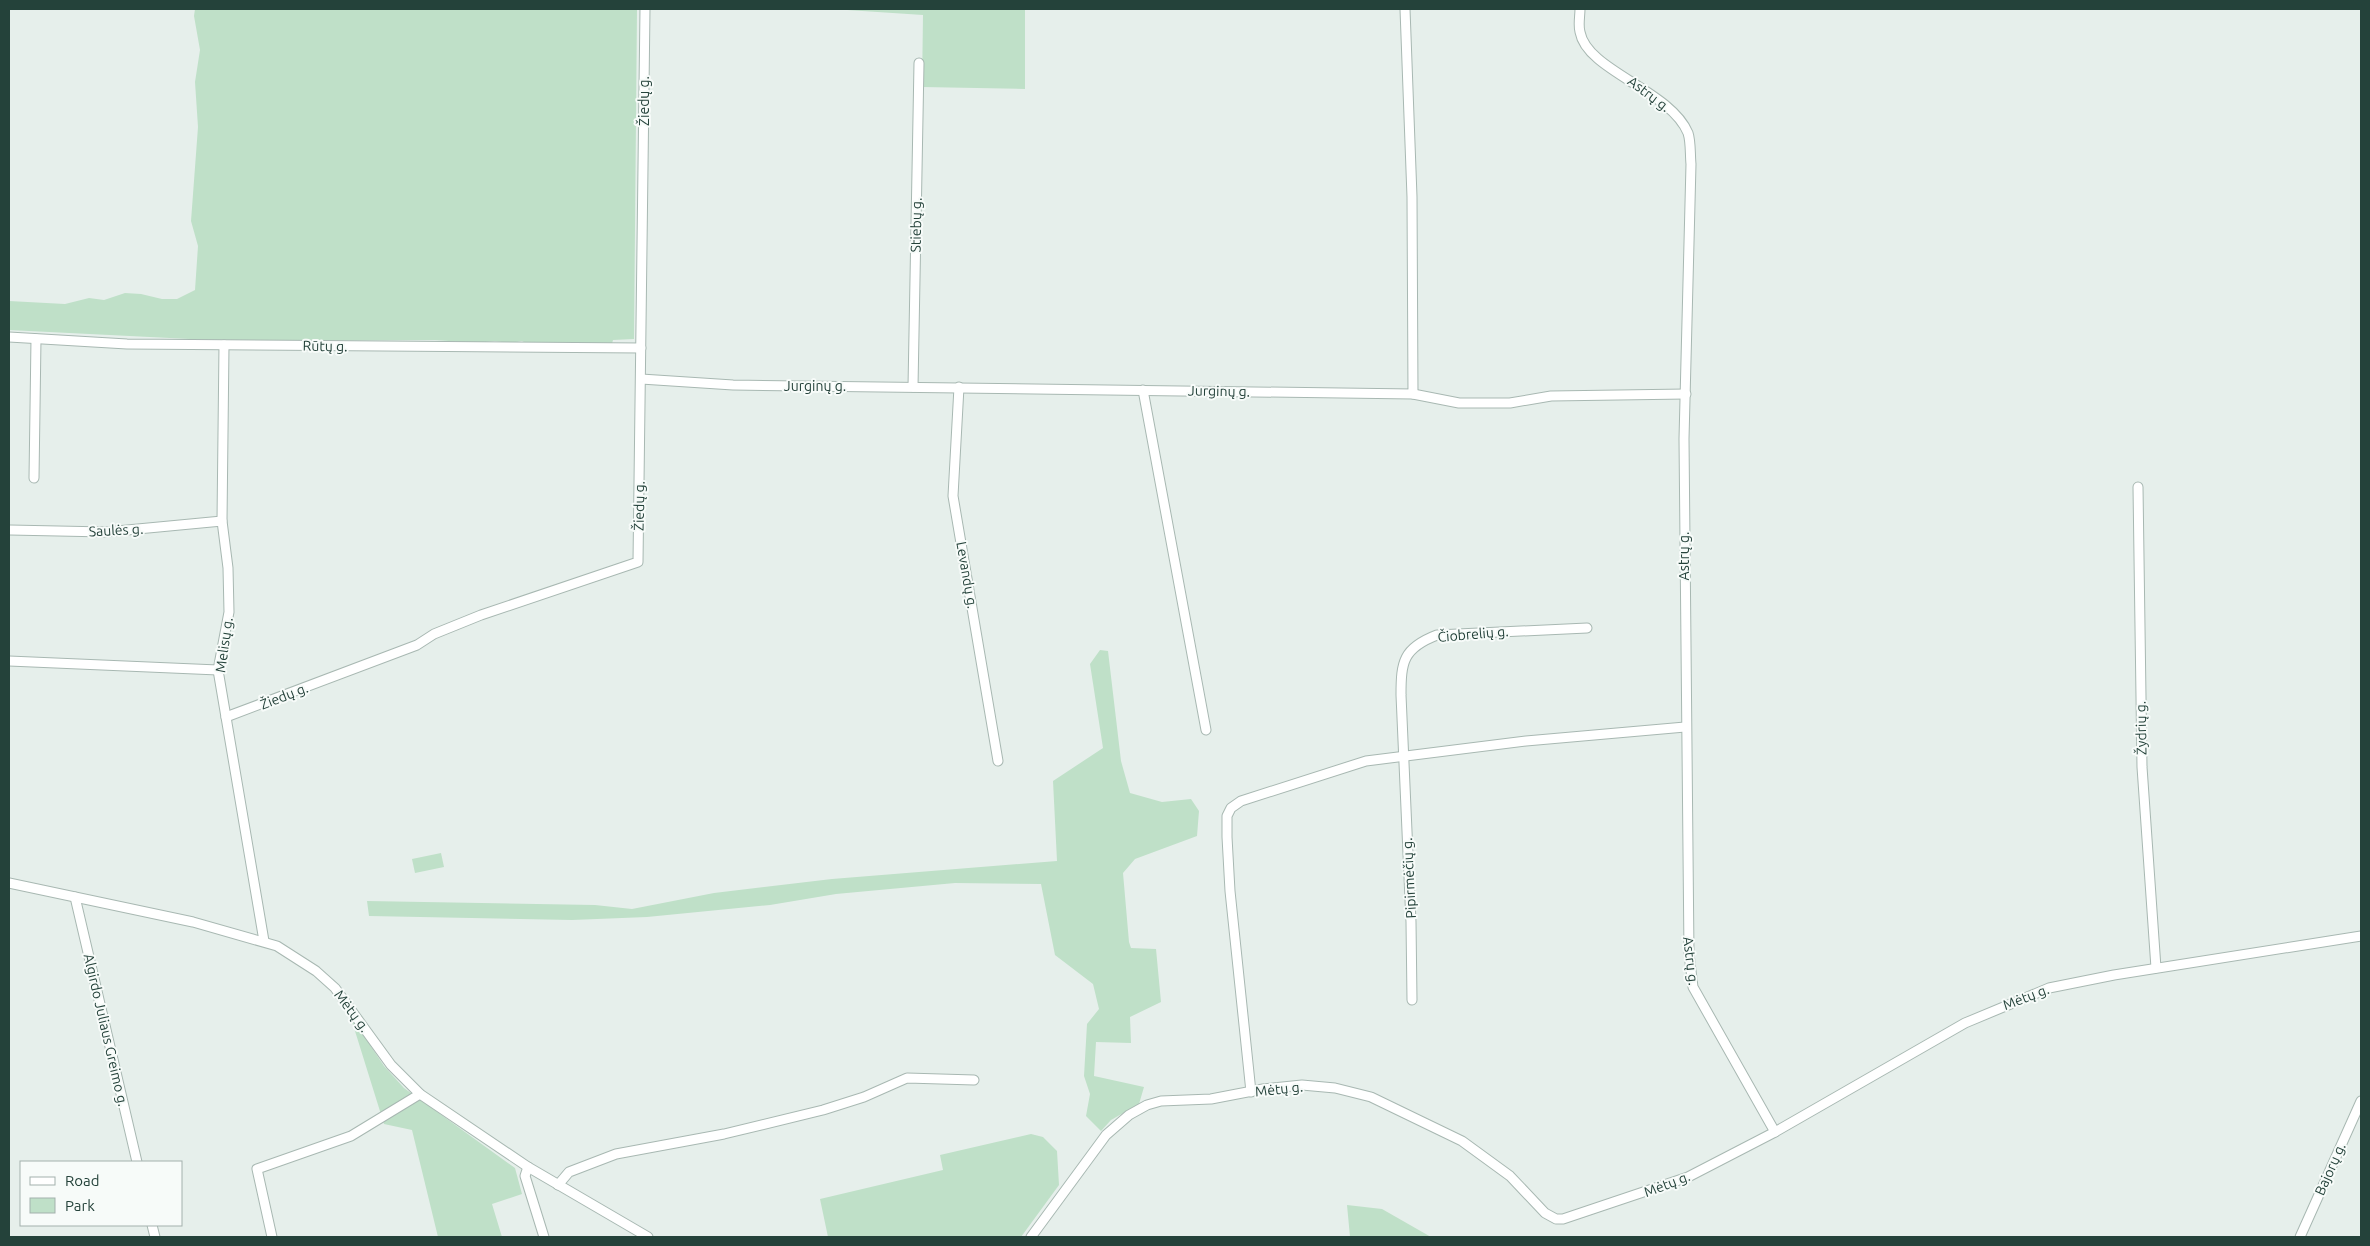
<svg xmlns="http://www.w3.org/2000/svg" width="2370" height="1246" font-family="Ubuntu,sans-serif">
<style>
.green{fill:#bfe0c8}
.lines{fill:none;stroke-linecap:round;stroke-linejoin:round}
.street-casing{stroke:#a8b8b2;stroke-width:11}
.street{stroke:#fff;stroke-width:9}
.labels{text-anchor:middle;stroke-width:4;stroke-linejoin:round;paint-order:stroke}
.street-label{font-size:14px;fill:#24423a;stroke:#f7fbf9}
</style>
<rect width="100%" height="100%" fill="#e6efeb"/>
<g class="green">
<polygon points="195,9 637,9 634,339 613,340 611,347 528,344 522,341 511,343 495,341 476,343 435,340 230,341 9,330 9,301 65,304 89,298 104,300 125,293 141,294 162,299 177,299 195,290 198,246 191,221 198,127 195,82 200,50 194,16"/>
<polygon points="832,9 1025,9 1025,89 922,87 923,15"/>
<polygon points="1100,650 1108,651 1121,761 1130,793 1162,802 1191,799 1199,811 1197,836 1135,859 1123,873 1129,942 1131,948 1156,949 1161,1002 1130,1017 1131,1043 1096,1042 1094,1076 1144,1087 1139,1104 1111,1120 1101,1131 1086,1116 1090,1094 1084,1076 1087,1024 1099,1009 1093,984 1055,955 1041,884 955,883 836,894 770,905 647,917 572,920 369,916 367,901 595,905 632,909 714,893 832,879 1057,861 1053,781 1103,748 1090,664"/>
<polygon points="441,853 444,867 415,873 412,859"/>
<polygon points="350,1015 384,1066 404,1088 515,1168 522,1194 492,1204 502,1237 438,1237 412,1130 384,1124"/>
<polygon points="1031,1134 1043,1137 1057,1151 1059,1185 1021,1237 828,1237 820,1199 943,1170 940,1155"/>
<polygon points="1347,1205 1382,1209 1431,1237 1350,1237"/>
</g>
<g class="lines">
<g class="street-casing">
<g id="street">
<path d="M 1580,9 C 1580,16 1578,25 1580,32 C 1587,71 1670,90 1688,133 C 1691,142 1690,155 1691,164 L 1684,439 L 1689,954 L 1693,987 L 1775,1132"/>
<polyline points="9,337 127,344 641,348"/>
<polyline points="224,345 222,521 228,568 229,612 218,670 264,941"/>
<polyline points="641,379 733,385 1413,394 1412,197 1405,9"/>
<polyline points="913,387 919,63"/>
<polyline points="959,387 953,496 998,761"/>
<polyline points="1143,390 1206,730"/>
<polyline points="1413,394 1459,403 1510,403 1551,396 1686,394"/>
<polyline points="34,478 36,339"/>
<polyline points="2138,487 2142,767 2156,968"/>
<polyline points="10,530 106,532 222,521"/>
<polyline points="9,661 218,670"/>
<polyline points="226,717 417,645 434,634 481,615 638,562 645,9"/>
<polyline points="9,883 193,922 277,946 316,971 335,988 391,1065 420,1094 528,1167 648,1237"/>
<polyline points="75,897 137,1162"/>
<path d="M 1412,1000 L 1411,922 L 1401,695 C 1401,662 1403,648 1437,635 L 1587,628"/>
<polyline points="1251,1092 1230,891 1227,837 1227,816 1231,808 1241,801 1366,761 1526,741 1685,727"/>
<polyline points="528,1167 525,1176 544,1237"/>
<polyline points="558,1185 569,1172 616,1154 724,1134 823,1110 864,1097 907,1078 974,1080"/>
<polyline points="152,1225 155,1237"/>
<polyline points="272,1237 257,1169 351,1136 420,1094"/>
<polyline points="1031,1237 1106,1135 1129,1115 1147,1105 1161,1101 1211,1099 1263,1089 1302,1085 1335,1088 1371,1097 1462,1141 1510,1176 1545,1213 1556,1219 1563,1219 1688,1177 1775,1132 1965,1023 2049,988 2114,975 2361,936"/>
<polyline points="2300,1237 2361,1101"/>
</g>
</g>
<use href="#street" class="street"/>
</g>
<g class="labels">
<g class="street-label">
<text transform="translate(1649 94) rotate(37)" y="5">Astrų g.</text>
<text transform="translate(644 101) rotate(-90)" y="5">Žiedų g.</text>
<text transform="translate(916 225) rotate(-89)" y="5">Stiebų g.</text>
<text transform="translate(325 346) rotate(1)" y="5">Rūtų g.</text>
<text x="815" y="391">Jurginų g.</text>
<text transform="translate(1219 391) rotate(1)" y="5">Jurginų g.</text>
<text transform="translate(639 506) rotate(-89)" y="5">Žiedų g.</text>
<text transform="translate(116 530) rotate(-3)" y="5">Saulės g.</text>
<text transform="translate(1684 556) rotate(-90)" y="5">Astrų g.</text>
<text transform="translate(967 575) rotate(80)" y="5">Levandų g.</text>
<text transform="translate(1473 634) rotate(-5)" y="5">Čiobrelių g.</text>
<text transform="translate(224 645) rotate(-82)" y="5">Melisų g.</text>
<text transform="translate(284 696) rotate(-21)" y="5">Žiedų g.</text>
<text transform="translate(2141 728) rotate(-91)" y="5">Žydrių g.</text>
<text transform="translate(1409 878) rotate(-93)" y="5">Pipirmėčių g.</text>
<text transform="translate(1691 961) rotate(83)" y="5">Astrų g.</text>
<text transform="translate(2026 997) rotate(-21)" y="5">Mėtų g.</text>
<text transform="translate(352 1011) rotate(53)" y="5">Mėtų g.</text>
<text transform="translate(106 1030) rotate(77)" y="5">Algirdo Juliaus Greimo g.</text>
<text transform="translate(1279 1089) rotate(-6)" y="5">Mėtų g.</text>
<text transform="translate(2330 1169) rotate(-66)" y="5">Bajorų g.</text>
<text transform="translate(1667 1184) rotate(-21)" y="5">Mėtų g.</text>
</g>
</g>
<rect width="2370" height="1246" fill="none" stroke="#24423a" stroke-width="20"/>
<rect x="20" y="1161" width="162" height="65" fill="#f7fbf9" stroke="#a3b1ad"/>
<rect x="30" y="1177" width="25" height="8" fill="#ffffff" stroke="#a3b1ad"/>
<text x="65" y="1186" font-size="15" fill="#24423a">Road</text>
<rect x="30" y="1198" width="25" height="15" fill="#bfe0c8" stroke="#a3b1ad"/>
<text x="65" y="1211" font-size="15" fill="#24423a">Park</text>
</svg>
